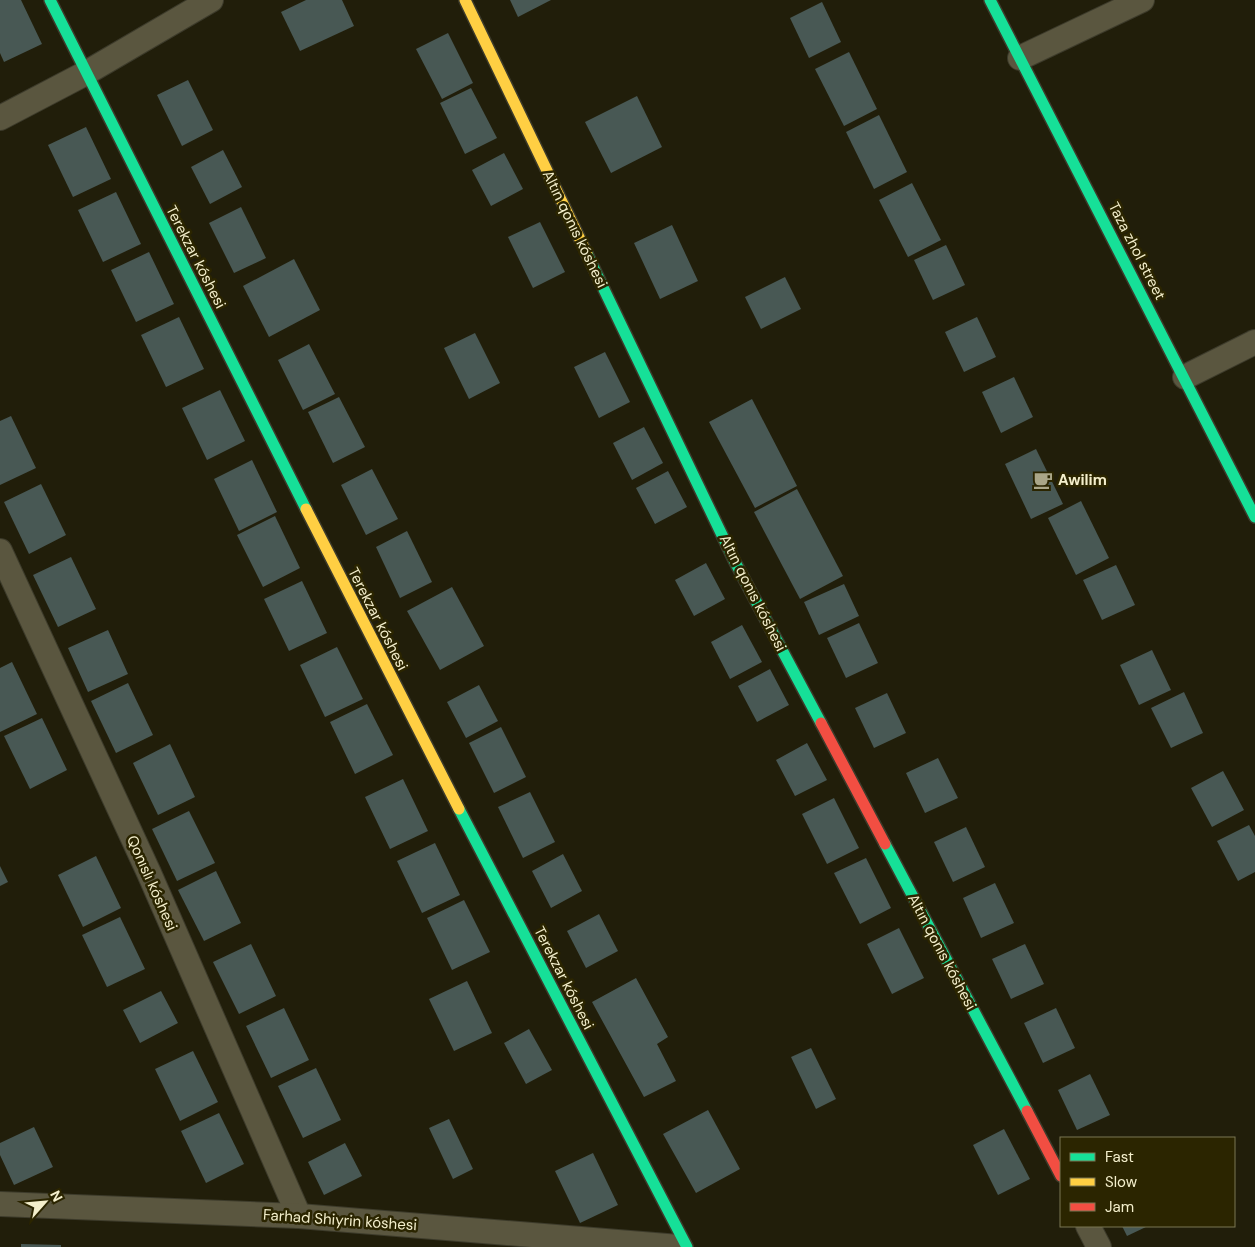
<svg xmlns="http://www.w3.org/2000/svg" width="1255" height="1247" font-family="'DM Sans',sans-serif">
<style>
.building{fill:#485854}
.lines{fill:none;stroke-linecap:round;stroke-linejoin:round}
.street-casing{stroke:#3d3b2b;stroke-width:26}
.fast-casing{stroke:#3d3b2b;stroke-width:14}
.slow-casing{stroke:#3d3b2b;stroke-width:14}
.jam-casing{stroke:#3d3b2b;stroke-width:14}
.street{stroke:#5a563f;stroke-width:24}
.fast{stroke:#16e098;stroke-width:11}
.slow{stroke:#ffcf43;stroke-width:11}
.jam{stroke:#f24e42;stroke-width:11}
.labels{text-anchor:middle;stroke-width:5;stroke-linejoin:round;paint-order:stroke}
.street-label{font-size:15px;fill:#f4efcc;stroke:#2b2500}
.poi-label{font-size:15px;font-weight:bold;fill:#f4efcc;stroke:#2b2500;text-anchor:start}
</style>
<rect width="100%" height="100%" fill="#211e0a"/>
<g class="building">
<polygon points="0,0 21,0 42,44 4,62 0,53"/>
<polygon points="306,0 342,0 354,26 300,51 281,12"/>
<polygon points="510,0 551,0 518,17"/>
<polygon points="822,2 841,42 809,58 790,18"/>
<polygon points="448,33 473,83 442,99 416,49"/>
<polygon points="849,52 877,109 844,126 815,69"/>
<polygon points="188,80 213,130 182,146 157,95"/>
<polygon points="471,88 497,138 465,154 440,103"/>
<polygon points="637,96 662,147 611,173 585,122"/>
<polygon points="879,115 907,172 874,189 846,132"/>
<polygon points="86,127 111,179 73,197 48,145"/>
<polygon points="223,150 242,187 210,204 191,167"/>
<polygon points="504,153 523,189 491,206 472,170"/>
<polygon points="912,183 941,240 908,257 879,200"/>
<polygon points="116,192 141,244 103,262 78,210"/>
<polygon points="241,207 266,258 234,273 209,223"/>
<polygon points="540,222 565,272 533,288 508,237"/>
<polygon points="672,225 698,281 660,299 634,243"/>
<polygon points="946,245 965,285 933,300 914,260"/>
<polygon points="149,252 174,304 136,322 111,270"/>
<polygon points="294,259 320,310 269,337 243,286"/>
<polygon points="785,277 801,309 761,329 745,297"/>
<polygon points="179,317 204,369 166,387 141,335"/>
<polygon points="977,317 996,357 964,372 945,332"/>
<polygon points="475,333 500,383 469,399 444,348"/>
<polygon points="309,344 335,394 303,410 278,360"/>
<polygon points="605,352 630,402 599,418 574,367"/>
<polygon points="1014,377 1033,417 1001,433 982,392"/>
<polygon points="220,390 245,441 207,460 182,408"/>
<polygon points="339,397 365,447 333,463 308,412"/>
<polygon points="752,399 797,486 755,508 709,422"/>
<polygon points="11,416 36,468 0,485 0,421"/>
<polygon points="644,427 663,463 632,480 613,443"/>
<polygon points="1036,449 1063,504 1031,519 1005,464"/>
<polygon points="252,460 277,512 239,531 214,479"/>
<polygon points="372,469 398,519 366,535 341,485"/>
<polygon points="668,471 687,507 655,524 636,488"/>
<polygon points="41,484 66,535 29,554 4,502"/>
<polygon points="797,489 843,576 800,599 754,512"/>
<polygon points="1081,501 1109,558 1076,575 1048,518"/>
<polygon points="275,516 300,568 263,587 237,535"/>
<polygon points="407,531 432,582 400,598 376,547"/>
<polygon points="71,557 96,609 58,627 33,575"/>
<polygon points="706,563 725,599 694,616 675,580"/>
<polygon points="1116,565 1135,605 1102,620 1083,580"/>
<polygon points="302,581 327,633 289,651 264,599"/>
<polygon points="844,584 859,616 819,635 804,602"/>
<polygon points="452,587 484,646 440,670 407,611"/>
<polygon points="859,623 878,663 846,678 827,638"/>
<polygon points="742,625 762,662 730,679 711,642"/>
<polygon points="108,630 128,674 88,692 68,648"/>
<polygon points="337,647 363,699 325,717 300,665"/>
<polygon points="1152,650 1171,690 1139,705 1120,665"/>
<polygon points="12,662 37,714 0,732 0,668"/>
<polygon points="770,669 789,705 757,722 738,686"/>
<polygon points="128,683 153,735 116,753 91,701"/>
<polygon points="479,685 498,721 466,738 447,702"/>
<polygon points="1184,692 1203,733 1171,748 1151,708"/>
<polygon points="887,693 906,733 874,748 855,708"/>
<polygon points="367,704 393,755 355,774 330,722"/>
<polygon points="42,718 67,770 30,789 4,736"/>
<polygon points="501,727 526,777 494,793 469,743"/>
<polygon points="807,743 827,780 795,796 776,760"/>
<polygon points="170,744 195,797 158,815 133,763"/>
<polygon points="938,758 958,798 925,813 906,773"/>
<polygon points="1223,771 1244,810 1212,827 1191,788"/>
<polygon points="403,779 428,831 390,849 365,797"/>
<polygon points="530,792 555,842 523,858 498,807"/>
<polygon points="834,798 859,848 827,864 802,814"/>
<polygon points="189,811 215,863 177,881 152,829"/>
<polygon points="1249,825 1255,836 1255,872 1238,881 1217,841"/>
<polygon points="966,827 985,867 953,882 934,842"/>
<polygon points="435,843 460,895 422,913 397,861"/>
<polygon points="563,854 582,891 551,908 532,871"/>
<polygon points="96,856 121,908 83,927 58,875"/>
<polygon points="866,858 891,908 860,924 834,873"/>
<polygon points="0,866 8,882 0,886"/>
<polygon points="216,871 241,923 204,941 178,890"/>
<polygon points="995,883 1014,923 981,938 963,898"/>
<polygon points="464,900 490,952 452,970 427,918"/>
<polygon points="599,914 618,951 586,968 567,931"/>
<polygon points="120,917 145,969 107,987 82,935"/>
<polygon points="899,928 924,978 892,994 867,944"/>
<polygon points="251,944 276,996 239,1014 213,962"/>
<polygon points="1025,944 1044,984 1011,999 992,959"/>
<polygon points="636,978 668,1037 657,1044 676,1081 644,1097 592,1002"/>
<polygon points="467,981 492,1033 454,1051 429,999"/>
<polygon points="161,991 178,1023 140,1043 123,1010"/>
<polygon points="284,1008 309,1060 271,1078 246,1026"/>
<polygon points="1056,1008 1075,1048 1043,1063 1024,1023"/>
<polygon points="529,1029 552,1070 526,1084 504,1043"/>
<polygon points="811,1048 836,1099 816,1109 791,1057"/>
<polygon points="193,1051 218,1102 180,1121 155,1069"/>
<polygon points="316,1068 341,1120 303,1138 278,1086"/>
<polygon points="1090,1074 1110,1115 1077,1130 1058,1090"/>
<polygon points="708,1110 740,1169 696,1193 663,1134"/>
<polygon points="219,1113 244,1164 206,1183 181,1131"/>
<polygon points="449,1119 473,1169 453,1179 429,1128"/>
<polygon points="34,1127 53,1167 14,1185 0,1155 0,1143"/>
<polygon points="1004,1129 1030,1179 998,1195 973,1145"/>
<polygon points="345,1143 362,1176 324,1195 308,1162"/>
<polygon points="593,1153 618,1205 580,1223 555,1171"/>
<polygon points="1122,1226 1148,1226 1127,1236"/>
<polygon points="21,1244 61,1245 61,1247 21,1247"/>
</g>
<g class="lines">
<g class="street-casing">
<g id="street">
<polyline points="1020,58 1142,0"/>
<polyline points="0,118 86,73 211,0"/>
<polyline points="1185,377 1255,342"/>
<polyline points="0,551 149,873 299,1216"/>
<polyline points="0,1204 299,1216 679,1247"/>
<polyline points="1088,1226 1099,1247"/>
</g>
</g>
<g class="fast-casing">
<g id="fast">
<polyline points="50,0 306,509"/>
<polyline points="990,0 1255,517"/>
<polyline points="587,254 735,562 821,723"/>
<polyline points="459,809 687,1247"/>
<polyline points="885,844 1027,1111"/>
</g>
</g>
<g class="slow-casing">
<g id="slow">
<polyline points="465,0 587,254"/>
<polyline points="306,509 459,809"/>
</g>
</g>
<g class="jam-casing">
<g id="jam">
<polyline points="821,723 885,844"/>
<polyline points="1027,1111 1061,1176"/>
</g>
</g>
<use href="#street" class="street"/>
<use href="#fast" class="fast"/>
<use href="#slow" class="slow"/>
<use href="#jam" class="jam"/>
</g>
<defs>
<g id="cafe-bare" transform="scale(1.5)"><path d="M-5.5-4.5H6V0H3Q3 3.5 0 3.5H-2.5Q-5.5 3.5-5.5 0ZM3-3.2v2h1.7v-2ZM-6 4.5H4V6H-6Z" fill="#aaa688" stroke="#2b2500" stroke-width="2.5" paint-order="stroke"/></g>
</defs>
<g fill-rule="evenodd">
<use href="#cafe-bare" x="1043" y="480"/>
</g>
<g class="labels">
<g class="street-label">
<text transform="translate(575 229) rotate(64)" y="5">Altın qonıs kóshesi</text>
<text transform="translate(1137 251) rotate(63)" y="5">Taza zhol street</text>
<text transform="translate(196 257) rotate(63)" y="5">Terekzar kóshesi</text>
<text transform="translate(753 593) rotate(63)" y="5">Altın qonıs kóshesi</text>
<text transform="translate(378 619) rotate(63)" y="5">Terekzar kóshesi</text>
<text transform="translate(152 883) rotate(66)" y="5">Qonıslı kóshesi</text>
<text transform="translate(942 952) rotate(62)" y="5">Altın qonıs kóshesi</text>
<text transform="translate(564 978) rotate(63)" y="5">Terekzar kóshesi</text>
<text transform="translate(340 1220) rotate(4)" y="5">Farhad Shiyrin kóshesi</text>
</g>
<g class="poi-label">
<text x="1058" y="485">Awilim</text>
</g>
</g>
<rect x="1060" y="1137" width="175" height="90" fill="#2b2500" stroke="#7b7652"/>
<rect x="1070" y="1153" width="25" height="8" fill="#16e098" stroke="#7b7652"/>
<text x="1105" y="1162" font-size="15" fill="#f4efcc">Fast</text>
<rect x="1070" y="1178" width="25" height="8" fill="#ffcf43" stroke="#7b7652"/>
<text x="1105" y="1187" font-size="15" fill="#f4efcc">Slow</text>
<rect x="1070" y="1203" width="25" height="8" fill="#f24e42" stroke="#7b7652"/>
<text x="1105" y="1212" font-size="15" fill="#f4efcc">Jam</text>
<g transform="translate(45 1202) rotate(63)" stroke="#2b2500" stroke-width="4" paint-order="stroke">
<path d="M0-4L9 19L0 12L-9 19Z" fill="#f4efcc"/>
<text y="-8" font-size="14" font-weight="bold" text-anchor="middle" fill="#f4efcc">N</text>
</g>
</svg>
